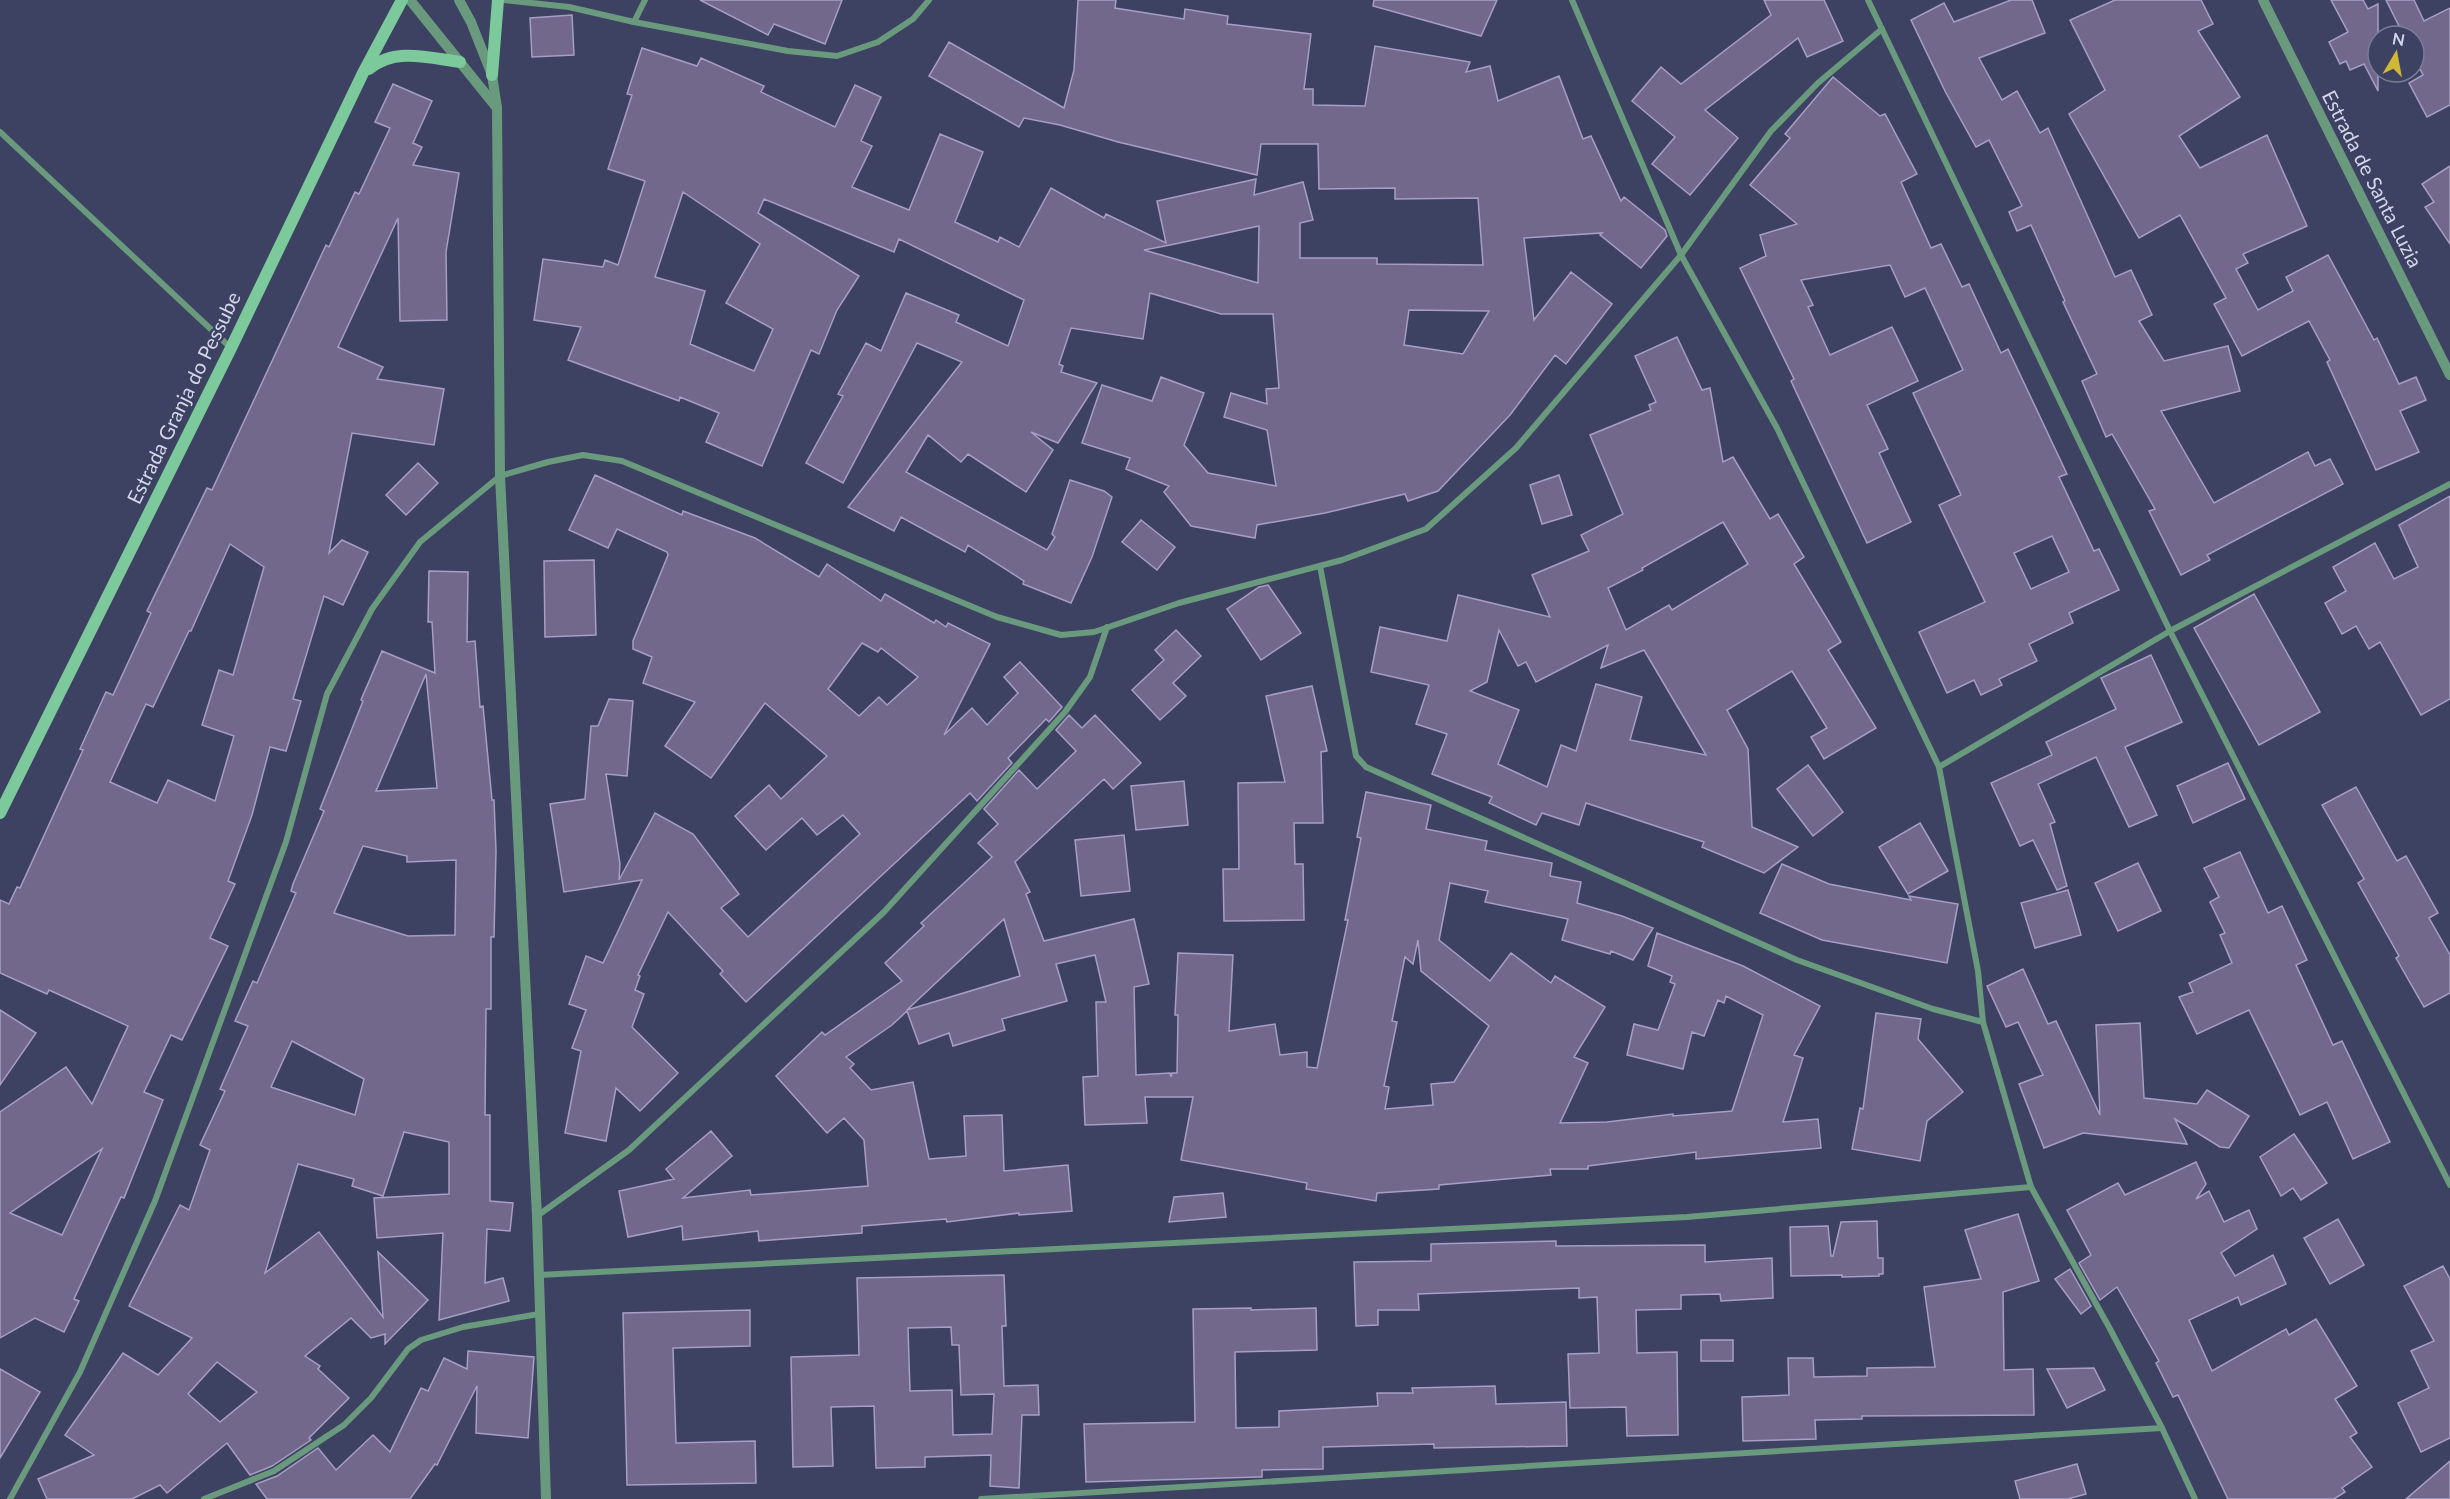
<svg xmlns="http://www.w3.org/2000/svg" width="2450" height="1499" font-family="Lato,sans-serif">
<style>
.building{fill:#72688c;stroke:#a89ec4;stroke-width:1.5;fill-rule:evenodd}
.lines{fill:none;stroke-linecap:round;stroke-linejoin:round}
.minor{stroke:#6a9a7d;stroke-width:6}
.tertiary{stroke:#6a9a7d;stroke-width:10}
.secondary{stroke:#7cca9c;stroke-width:12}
.labels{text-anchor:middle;stroke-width:5;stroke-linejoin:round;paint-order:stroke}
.street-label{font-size:20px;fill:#d4d8ec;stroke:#3d4162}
</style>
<rect width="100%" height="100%" fill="#3d4162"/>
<g class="building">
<polygon points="700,0 842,0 825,44 774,24 768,35"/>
<path d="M 1078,0 L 1116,0 L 1115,8 L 1184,19 L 1185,9 L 1228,16 L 1227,24 L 1311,34 L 1304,89 L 1313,89 L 1313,105 L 1365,106 L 1375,46 L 1470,62 L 1466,72 L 1490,66 L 1498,101 L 1559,76 L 1583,139 L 1591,136 L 1621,201 L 1624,197 L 1665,230 L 1667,236 L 1641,268 L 1600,235 L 1602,233 L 1524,238 L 1534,320 L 1571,272 L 1612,304 L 1566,364 L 1555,355 L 1510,415 L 1438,491 L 1408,501 L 1405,494 L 1325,513 L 1257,525 L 1255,538 L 1191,526 L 1164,492 L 1169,486 L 1126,469 L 1130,458 L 1082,443 L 1102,385 L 1152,401 L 1161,377 L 1204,393 L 1184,445 L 1208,473 L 1276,486 L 1267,430 L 1224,417 L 1231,393 L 1267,404 L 1266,389 L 1279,388 L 1273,314 L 1221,314 L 1150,293 L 1143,339 L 1071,328 L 1059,364 L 1063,366 L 1061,372 L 1097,383 L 1058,443 L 1031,432 L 1053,450 L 1026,492 L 968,454 L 961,462 L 928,435 L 906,472 L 1047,550 L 1055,537 L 1052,534 L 1070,480 L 1104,491 L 1112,497 L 1092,557 L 1071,603 L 1023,584 L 1024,581 L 968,545 L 965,552 L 901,517 L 894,531 L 848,507 L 962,362 L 917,343 L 843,483 L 806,463 L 843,396 L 838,394 L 866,343 L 881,351 L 906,293 L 959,315 L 956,322 L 1008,346 L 1024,300 L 899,239 L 894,252 L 764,199 L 758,213 L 859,276 L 837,310 L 819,354 L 811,350 L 762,466 L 706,442 L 719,413 L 680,397 L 679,401 L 568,360 L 581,327 L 534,320 L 543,259 L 603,267 L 605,260 L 618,265 L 645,181 L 608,169 L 632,95 L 627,94 L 642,48 L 697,66 L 701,58 L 764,86 L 761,92 L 835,127 L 855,85 L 881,97 L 861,141 L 872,146 L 852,187 L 909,210 L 940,134 L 983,152 L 955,222 L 998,242 L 1000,237 L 1019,247 L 1051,188 L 1104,218 L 1106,214 L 1166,243 L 1157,201 L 1256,179 L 1254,195 L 1303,182 L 1313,220 L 1300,223 L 1300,258 L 1377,258 L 1377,264 L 1483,265 L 1478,198 L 1395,199 L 1395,188 L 1319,189 L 1318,144 L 1261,144 L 1257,175 L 1118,142 L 1060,125 L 1024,118 L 1019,127 L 929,76 L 949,42 L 1064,108 L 1074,70 ZM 683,192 L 760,244 L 726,303 L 773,329 L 754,371 L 690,344 L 705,291 L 655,277 ZM 1259,226 L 1258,283 L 1144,250 L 1170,245 ZM 1409,310 L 1489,311 L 1463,354 L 1404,345 Z"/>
<polygon points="1374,0 1497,0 1481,36 1373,6"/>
<polygon points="1764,0 1824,0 1843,41 1807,57 1798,38 1705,110 1738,138 1690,195 1652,164 1675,137 1632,101 1661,67 1681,84 1771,15"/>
<polygon points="2011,0 2032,0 2045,33 1979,58 2002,100 2017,91 2040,133 2048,128 2115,277 2131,270 2152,315 2139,321 2164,361 2228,346 2240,391 2161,411 2214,503 2308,452 2315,466 2330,459 2343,484 2207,555 2210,560 2181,575 2149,511 2155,509 2112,434 2106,437 2082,381 2097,374 2063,302 2065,301 2031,225 2017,231 2009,212 2022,206 1989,140 1976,147 1946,93 1911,20 1944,3 1954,22"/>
<polygon points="2115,0 2201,0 2213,24 2198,31 2240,97 2179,136 2200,168 2267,135 2307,226 2243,254 2248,263 2236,269 2258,310 2293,291 2286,277 2328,255 2374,340 2377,338 2399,384 2416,377 2426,400 2400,411 2419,452 2376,470 2327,362 2330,360 2309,321 2242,356 2214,304 2226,298 2180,215 2139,238 2069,114 2105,90 2070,20"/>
<polygon points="2331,0 2363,0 2368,9 2378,4 2378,91 2364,64 2350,70 2346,61 2340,64 2329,42 2348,32"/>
<polygon points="2386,0 2414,0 2424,21 2450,8 2450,105 2427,117 2409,83 2423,75 2414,57 2414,36 2404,36"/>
<polygon points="572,15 574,55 532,57 530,18"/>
<path d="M 1833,77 L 1880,116 L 1885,114 L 1917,174 L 1901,182 L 1931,248 L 1941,244 L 1962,287 L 1969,284 L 2001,353 L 2008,349 L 2067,474 L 2059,477 L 2094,551 L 2099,549 L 2119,590 L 2069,613 L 2073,623 L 2029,644 L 2037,661 L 1999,679 L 2002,685 L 1981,695 L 1974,680 L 1947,693 L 1919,632 L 1985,602 L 1939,505 L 1961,495 L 1913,393 L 1963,370 L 1925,288 L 1905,297 L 1890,265 L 1801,280 L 1813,305 L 1808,307 L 1830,355 L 1892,327 L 1918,381 L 1867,405 L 1888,449 L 1879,453 L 1911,522 L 1867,543 L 1791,381 L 1794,379 L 1740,268 L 1766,256 L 1760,235 L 1797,224 L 1750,185 L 1790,138 L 1785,134 ZM 2052,536 L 2069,572 L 2031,589 L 2014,553 Z"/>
<path d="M 393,84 L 432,101 L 413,143 L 422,147 L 413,165 L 459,173 L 446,252 L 447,320 L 400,321 L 398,218 L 338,347 L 383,367 L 377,379 L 444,389 L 434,445 L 352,433 L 329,553 L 342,540 L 368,552 L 343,605 L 324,596 L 293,699 L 301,701 L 286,751 L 270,747 L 252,815 L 228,881 L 235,884 L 210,938 L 228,946 L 182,1040 L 171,1035 L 144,1092 L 163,1100 L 124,1198 L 121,1197 L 74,1299 L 79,1301 L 64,1332 L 35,1318 L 0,1338 L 0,1112 L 66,1067 L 92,1104 L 128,1026 L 49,990 L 47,994 L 0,973 L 0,900 L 9,904 L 17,887 L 20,888 L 83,750 L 80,749 L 106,692 L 113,695 L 151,613 L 147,611 L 207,488 L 212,490 L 326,245 L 329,247 L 355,192 L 359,194 L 390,128 L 375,122 ZM 230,544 L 264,567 L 233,675 L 219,670 L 202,725 L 234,736 L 215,801 L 168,780 L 157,803 L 110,782 L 146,704 L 153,707 L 189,631 L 191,631 ZM 102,1149 L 62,1235 L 10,1213 Z"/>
<polygon points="2450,166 2450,244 2425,207 2434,202 2422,184"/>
<path d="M 1677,337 L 1702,390 L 1710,388 L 1723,462 L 1733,457 L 1770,519 L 1778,514 L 1804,557 L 1794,564 L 1841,642 L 1828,650 L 1876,728 L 1824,759 L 1811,737 L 1827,728 L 1792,671 L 1727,710 L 1748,749 L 1752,827 L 1798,847 L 1764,873 L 1702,847 L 1704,842 L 1586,803 L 1579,825 L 1542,813 L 1536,825 L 1489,803 L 1492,797 L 1432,774 L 1447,734 L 1416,724 L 1429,685 L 1371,672 L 1380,627 L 1447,641 L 1458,595 L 1550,617 L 1532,575 L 1589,551 L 1581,535 L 1623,514 L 1590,435 L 1651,410 L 1649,405 L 1656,402 L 1635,356 ZM 1723,522 L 1748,564 L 1672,610 L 1669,605 L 1626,630 L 1608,588 L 1643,570 L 1642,568 ZM 1499,630 L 1518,666 L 1526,662 L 1536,682 L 1608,645 L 1601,668 L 1644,650 L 1706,755 L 1630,740 L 1642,697 L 1596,684 L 1576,751 L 1561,745 L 1547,787 L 1498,764 L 1519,710 L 1470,691 L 1487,682 Z"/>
<polygon points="418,463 438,483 406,515 386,495"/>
<path d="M 595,475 L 682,515 L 683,511 L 755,538 L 819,577 L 827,564 L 881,601 L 885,594 L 934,623 L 936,620 L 946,627 L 948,623 L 990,644 L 944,735 L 972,708 L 987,725 L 1018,693 L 1004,677 L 1020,662 L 1062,707 L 1049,722 L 1046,719 L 1008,758 L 1012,763 L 977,801 L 970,793 L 746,1002 L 720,974 L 723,971 L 668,912 L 638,975 L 640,976 L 635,990 L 644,994 L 632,1027 L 678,1073 L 640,1111 L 616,1088 L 606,1141 L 565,1133 L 581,1051 L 572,1048 L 586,1010 L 569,1004 L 586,956 L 603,963 L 642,880 L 564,892 L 550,804 L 585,799 L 591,726 L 598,726 L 609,699 L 633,701 L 627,776 L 606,774 L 620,864 L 619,880 L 655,813 L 693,834 L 739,894 L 721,908 L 748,937 L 860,834 L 843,815 L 817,835 L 802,818 L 766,850 L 735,816 L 769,785 L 781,799 L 827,756 L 765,703 L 711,778 L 665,746 L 695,702 L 643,683 L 652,657 L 633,649 L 633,641 L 668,555 L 667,552 L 617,529 L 608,548 L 569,530 ZM 862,643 L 878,652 L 881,648 L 918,677 L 887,705 L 879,697 L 859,716 L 828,689 Z"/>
<polygon points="1559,475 1572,515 1542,524 1530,485"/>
<polygon points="2450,496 2450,699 2421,715 2380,642 2369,649 2356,626 2342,634 2325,603 2346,591 2333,567 2375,543 2394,579 2418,567 2399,525"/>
<polygon points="1141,520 1175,547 1157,570 1122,542"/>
<polygon points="594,560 596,635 545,637 544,561"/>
<path d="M 429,571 L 468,572 L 467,642 L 475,641 L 480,707 L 483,706 L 492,800 L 494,800 L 496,851 L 494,937 L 491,937 L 491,1009 L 486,1009 L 485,1115 L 490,1115 L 490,1201 L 513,1203 L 510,1231 L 487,1229 L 485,1283 L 503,1278 L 509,1301 L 439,1320 L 443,1233 L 377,1238 L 374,1198 L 449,1194 L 449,1142 L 404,1132 L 383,1196 L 352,1186 L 354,1179 L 298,1164 L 265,1273 L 319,1232 L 383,1317 L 378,1252 L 428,1300 L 385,1344 L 385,1334 L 371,1338 L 351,1318 L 305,1356 L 320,1366 L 318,1369 L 349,1398 L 309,1438 L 311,1440 L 272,1466 L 250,1475 L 227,1443 L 167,1493 L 160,1485 L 132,1499 L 47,1499 L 38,1479 L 94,1455 L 65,1435 L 123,1353 L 158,1375 L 192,1338 L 129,1306 L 180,1205 L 189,1210 L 210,1150 L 200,1145 L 225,1091 L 220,1089 L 248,1026 L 235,1021 L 253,981 L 257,983 L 296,893 L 291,891 L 293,884 L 324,811 L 320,809 L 363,701 L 361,700 L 382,651 L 435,673 L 432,622 L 428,622 ZM 426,674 L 437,788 L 376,791 ZM 363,846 L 407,856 L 407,862 L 456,860 L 455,935 L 408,936 L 334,913 ZM 292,1041 L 364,1079 L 355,1115 L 271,1087 ZM 217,1362 L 257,1392 L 220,1422 L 188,1394 Z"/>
<polygon points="1268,585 1301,633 1261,660 1227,609 1259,587"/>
<polygon points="2254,594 2320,712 2259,745 2194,628"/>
<polygon points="1176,630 1201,656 1173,683 1186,696 1160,720 1132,690 1164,660 1155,650"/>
<polygon points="2151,655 2182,722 2125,747 2157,815 2129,827 2096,757 2038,784 2055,822 2050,824 2067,886 2057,890 2033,840 2020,846 1991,783 2052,755 2046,742 2116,709 2101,678"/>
<polygon points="1312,686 1327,751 1321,752 1323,823 1294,823 1295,864 1303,864 1304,920 1224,921 1223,869 1239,869 1238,783 1285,782 1266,696"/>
<path d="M 1069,715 L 1082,728 L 1095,715 L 1141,763 L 1113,789 L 1104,779 L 1015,862 L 1030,892 L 1026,894 L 1044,941 L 1134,919 L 1149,984 L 1134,987 L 1136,1075 L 1170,1073 L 1171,1077 L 1172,1073 L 1177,1073 L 1178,1015 L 1175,1015 L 1178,953 L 1233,955 L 1229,1031 L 1275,1024 L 1280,1055 L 1307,1052 L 1307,1067 L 1317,1068 L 1348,920 L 1345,920 L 1361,838 L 1357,837 L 1366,792 L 1431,805 L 1426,829 L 1487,841 L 1485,850 L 1552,863 L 1550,876 L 1581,882 L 1577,903 L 1622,916 L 1653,928 L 1633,960 L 1611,951 L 1610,954 L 1562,940 L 1568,919 L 1485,902 L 1488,891 L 1450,883 L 1439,940 L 1490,981 L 1511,953 L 1551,983 L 1555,976 L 1605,1007 L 1574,1057 L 1588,1063 L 1560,1123 L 1607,1122 L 1673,1114 L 1673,1116 L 1732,1111 L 1763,1015 L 1726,996 L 1724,1003 L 1718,1000 L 1704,1036 L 1692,1032 L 1683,1069 L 1627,1055 L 1634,1024 L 1658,1030 L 1675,984 L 1670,982 L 1672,976 L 1648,966 L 1657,933 L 1743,966 L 1820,1006 L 1794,1055 L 1803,1058 L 1783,1122 L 1818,1119 L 1821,1148 L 1696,1159 L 1696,1152 L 1588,1166 L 1588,1169 L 1550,1169 L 1551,1175 L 1439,1185 L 1439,1189 L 1377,1193 L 1376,1201 L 1306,1189 L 1307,1183 L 1181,1160 L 1193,1097 L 1145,1097 L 1147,1123 L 1085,1125 L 1083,1077 L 1098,1076 L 1096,1002 L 1106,1002 L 1095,955 L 1056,964 L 1067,1001 L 1002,1019 L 1005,1030 L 953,1046 L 949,1033 L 919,1044 L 907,1011 L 892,1025 L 846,1057 L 854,1064 L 850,1068 L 871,1090 L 913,1082 L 929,1159 L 966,1156 L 964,1116 L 1002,1115 L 1004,1171 L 1068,1165 L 1072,1211 L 1019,1215 L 1019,1213 L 947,1222 L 946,1219 L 862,1226 L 862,1233 L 759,1241 L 758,1231 L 683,1240 L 682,1226 L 628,1237 L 619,1191 L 674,1179 L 666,1169 L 711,1131 L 732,1156 L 683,1198 L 750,1190 L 751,1195 L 868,1186 L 864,1140 L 844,1118 L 827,1133 L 776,1076 L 822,1032 L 825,1035 L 902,981 L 885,963 L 924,926 L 921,923 L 992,857 L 978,843 L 998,824 L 984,809 L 1019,770 L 1037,789 L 1076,751 L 1056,730 ZM 1004,919 L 1020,976 L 907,1010 ZM 1418,940 L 1421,971 L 1489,1026 L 1454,1082 L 1431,1084 L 1433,1105 L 1385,1109 L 1389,1087 L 1384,1086 L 1397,1022 L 1392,1021 L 1405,957 L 1413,964 Z"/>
<polygon points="2228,763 2245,799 2193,823 2177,786"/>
<polygon points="1808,765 1843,812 1813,836 1777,789"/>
<polygon points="1184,781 1188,825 1136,830 1131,786"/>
<polygon points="2356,787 2397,861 2406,856 2438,913 2429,918 2450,955 2450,993 2424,1007 2396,958 2399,956 2358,883 2364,879 2322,805"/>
<polygon points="1920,823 1948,871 1908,894 1879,847"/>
<polygon points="1124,835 1130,891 1081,896 1075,840"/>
<polygon points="2240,852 2268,913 2282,906 2307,960 2296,965 2333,1045 2342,1041 2390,1142 2353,1159 2327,1102 2300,1115 2249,1010 2197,1034 2179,997 2193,992 2189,983 2232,963 2220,935 2225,933 2210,902 2219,897 2204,868"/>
<polygon points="2138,863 2161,911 2118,931 2095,883"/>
<polygon points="1782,864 1829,884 1911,900 1909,896 1958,904 1947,963 1822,940 1760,913"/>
<polygon points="2068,890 2081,935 2035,948 2021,903"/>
<polygon points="2023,969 2048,1024 2056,1021 2100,1115 2096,1025 2140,1023 2144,1098 2197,1104 2207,1090 2249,1116 2229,1148 2220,1147 2175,1119 2187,1144 2083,1133 2044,1148 2019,1084 2043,1075 2018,1022 2006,1027 1987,986"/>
<polygon points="0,1010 36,1033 0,1085"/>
<polygon points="1876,1013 1921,1019 1918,1039 1963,1092 1927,1121 1920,1161 1852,1149 1860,1108 1863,1109"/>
<polygon points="2294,1134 2327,1183 2301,1200 2293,1188 2281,1196 2260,1157"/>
<polygon points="2196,1162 2206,1184 2196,1199 2209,1191 2224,1222 2249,1210 2257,1229 2221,1253 2235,1276 2273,1255 2286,1284 2241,1305 2238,1297 2189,1320 2212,1371 2286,1329 2289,1335 2316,1319 2357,1386 2335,1399 2357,1433 2350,1437 2372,1467 2342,1488 2345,1492 2334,1499 2228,1499 2178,1395 2173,1397 2156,1363 2159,1361 2117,1287 2100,1300 2079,1263 2091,1255 2067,1210 2118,1183 2125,1195"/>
<polygon points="1223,1193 1226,1217 1169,1222 1174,1197"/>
<polygon points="2018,1214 2039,1281 2003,1292 2004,1370 2033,1369 2034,1415 1862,1416 1862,1419 1815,1420 1816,1439 1743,1441 1742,1397 1789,1395 1788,1358 1813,1358 1814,1377 1867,1376 1867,1368 1935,1367 1924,1287 1981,1279 1965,1230"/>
<polygon points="2338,1219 2364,1265 2330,1284 2304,1238"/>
<polygon points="1877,1221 1878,1258 1883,1258 1883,1274 1879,1274 1879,1276 1842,1277 1842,1275 1791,1276 1790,1227 1828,1226 1831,1256 1833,1256 1841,1222"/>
<polygon points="1556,1241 1556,1246 1705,1245 1705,1262 1772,1258 1773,1298 1721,1301 1720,1294 1681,1295 1681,1309 1636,1310 1637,1353 1677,1352 1678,1435 1627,1436 1626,1407 1570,1408 1568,1354 1599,1353 1597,1297 1579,1298 1579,1288 1418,1294 1419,1310 1378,1310 1378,1325 1356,1326 1354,1262 1431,1261 1431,1244"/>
<polygon points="2443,1266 2450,1279 2450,1438 2421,1452 2398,1403 2429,1388 2411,1351 2434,1341 2404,1286"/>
<polygon points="2070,1269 2091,1306 2081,1314 2055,1279"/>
<path d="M 1004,1275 L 1006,1326 L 1002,1326 L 1004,1386 L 1038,1385 L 1039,1415 L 1022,1415 L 1019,1488 L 990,1486 L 991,1455 L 925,1457 L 925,1467 L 876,1468 L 874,1406 L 831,1407 L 833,1466 L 793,1467 L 791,1357 L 859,1355 L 857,1278 ZM 951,1327 L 952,1345 L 959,1345 L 961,1395 L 994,1394 L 992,1434 L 953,1435 L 952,1390 L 910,1391 L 908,1328 Z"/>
<polygon points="1251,1308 1251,1310 1316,1308 1317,1350 1235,1352 1236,1428 1279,1427 1279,1411 1378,1406 1377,1393 1413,1393 1412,1388 1495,1386 1496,1404 1566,1402 1567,1446 1434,1448 1434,1444 1323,1447 1323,1469 1262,1470 1262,1477 1259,1477 1086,1482 1084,1424 1195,1422 1193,1309"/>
<polygon points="750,1310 750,1346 673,1348 676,1443 755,1441 756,1483 627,1485 623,1313"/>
<rect x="1701" y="1340" width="32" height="21"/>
<polygon points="468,1351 534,1357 528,1438 476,1433 477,1386 437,1465 435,1464 410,1499 267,1499 256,1484 277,1476 318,1448 336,1470 373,1435 390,1452 421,1388 428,1391 444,1358 467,1369"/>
<polygon points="2094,1368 2105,1390 2067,1408 2047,1369"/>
<polygon points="0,1369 40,1392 0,1458"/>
<polygon points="2450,1461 2450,1499 2406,1499"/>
<polygon points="2077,1464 2086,1494 2068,1499 2020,1499 2015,1481"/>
</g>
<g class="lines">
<g class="minor">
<polyline points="504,0 569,7 634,22 788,51 837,56 878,42 913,19 929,0"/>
<polyline points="1572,0 1681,255 1777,428 1939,767 1978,971 1983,1022 2031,1187 2109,1327 2162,1428 2195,1499"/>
<polyline points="1868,0 2170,631 2450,1185"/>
<polyline points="634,22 645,0"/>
<polyline points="0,132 231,348"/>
<polyline points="1320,566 1356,756 1366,767 1797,960 1933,1009 1983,1022"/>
<polyline points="1939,767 2170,631 2450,484"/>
<polyline points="537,1216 629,1150 884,912 1065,712 1090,677 1107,627"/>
<polyline points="539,1275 1687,1217 2031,1187"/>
<polyline points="10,1499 80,1372 155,1201 286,842 327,694 372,609 420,542 500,476 548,462 583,455 622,461 997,617 1061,635 1094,632 1179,603 1342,560 1426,529 1516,448 1681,255 1771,131 1818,83 1882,29"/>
<polyline points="204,1499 274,1471 344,1425 371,1398 408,1349 421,1340 463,1327 539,1314"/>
<polyline points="981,1499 2162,1428"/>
</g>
<g class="tertiary">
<polyline points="410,0 497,108"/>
<polyline points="459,0 471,22 492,75 497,108 500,476 537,1216 546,1499"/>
<polyline points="2263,0 2450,375"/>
</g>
<g class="secondary">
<path d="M 369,69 C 395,47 429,58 460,62"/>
<polyline points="492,75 498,0"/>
<polyline points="0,813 231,348 363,73 402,0"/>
</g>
</g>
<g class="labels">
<g class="street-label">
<text transform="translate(2372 179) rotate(63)" y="7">Estrada de Santa Luzia</text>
<text transform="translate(184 398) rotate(-64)" y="7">Estrada Granja do Pessube</text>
</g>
</g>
<g transform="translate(2396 54) rotate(10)"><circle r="28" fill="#3d4162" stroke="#797d99" stroke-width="1.5"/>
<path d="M0-4.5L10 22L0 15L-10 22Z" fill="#d1b736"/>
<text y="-9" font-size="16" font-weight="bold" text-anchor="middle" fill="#d4d8ec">N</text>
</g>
</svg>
